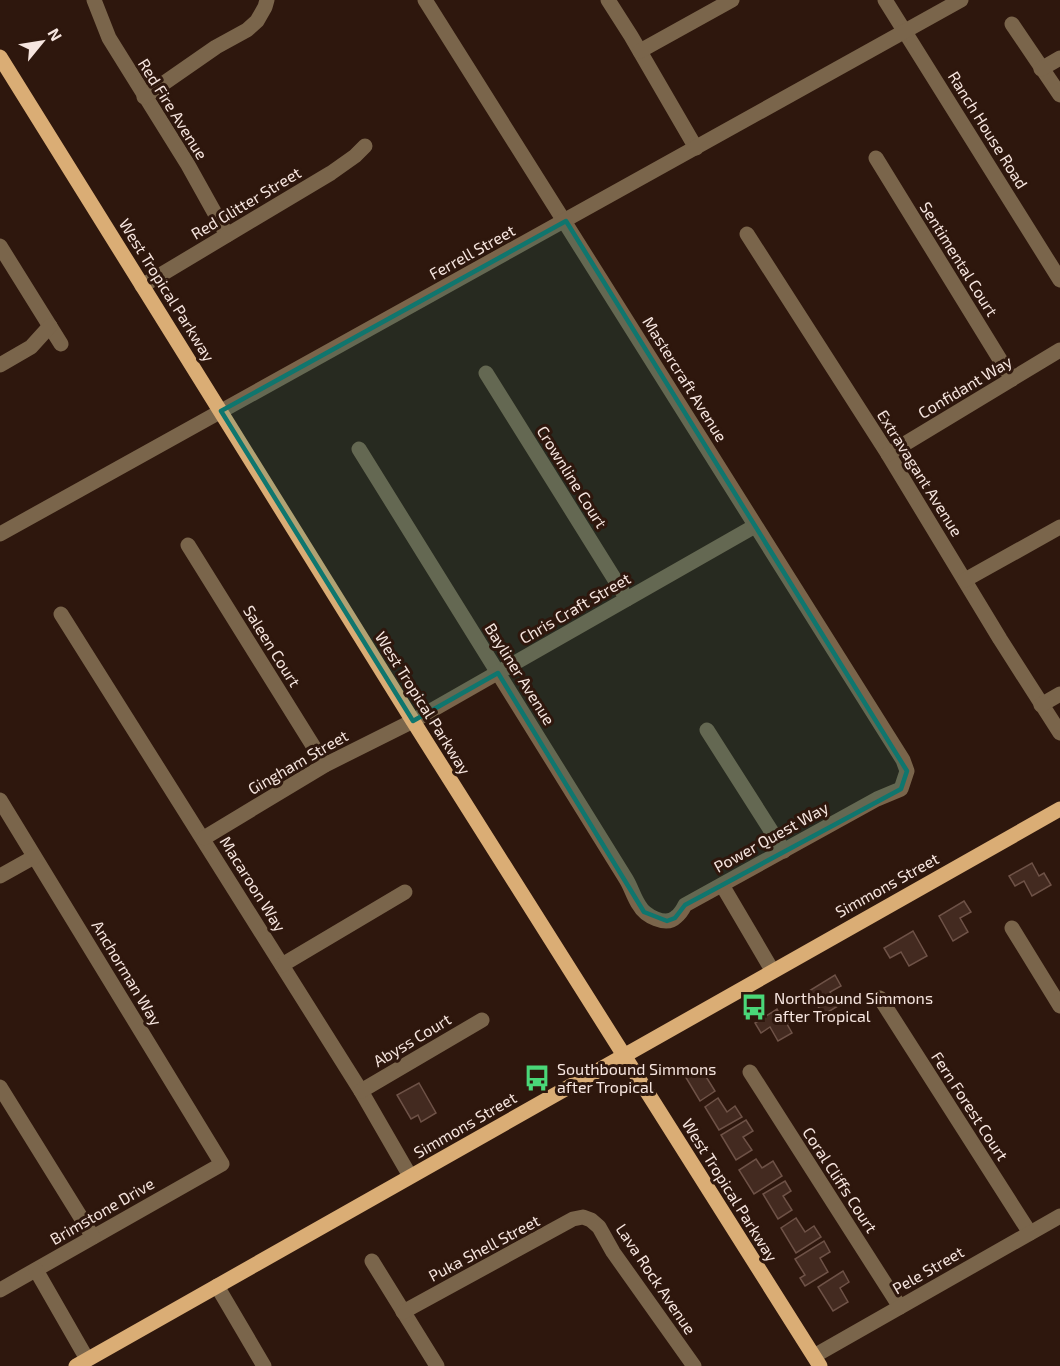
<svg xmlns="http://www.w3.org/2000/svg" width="1060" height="1366" font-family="'Exo 2',sans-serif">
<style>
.building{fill:#432a20;stroke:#6e5247;stroke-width:1.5}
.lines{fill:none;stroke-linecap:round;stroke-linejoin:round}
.minor{stroke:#7a654b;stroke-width:15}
.major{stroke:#daad75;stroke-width:15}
.marked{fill:#0f766e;fill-opacity:0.2;stroke:#0f766e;stroke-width:4.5;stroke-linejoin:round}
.labels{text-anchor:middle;stroke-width:6;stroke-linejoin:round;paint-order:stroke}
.street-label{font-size:16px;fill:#f6e5df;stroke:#2e170d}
.poi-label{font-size:16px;fill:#f6e5df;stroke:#2e170d;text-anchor:start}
</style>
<rect width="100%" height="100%" fill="#2e170d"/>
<g class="building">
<polygon points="1032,863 1039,876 1044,873 1051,885 1032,896 1024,881 1015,886 1009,876"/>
<polygon points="964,901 971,912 960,918 968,932 953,941 939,916"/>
<polygon points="913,931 927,956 909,966 901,952 890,958 884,948"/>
<polygon points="835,975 841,986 830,992 838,1006 823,1015 809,991"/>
<polygon points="777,1009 782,1018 788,1014 792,1021 787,1024 792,1033 778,1041 770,1027 761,1033 755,1023"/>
<polygon points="700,1067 715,1091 700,1101 685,1076"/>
<polygon points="419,1083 436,1113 421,1122 418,1115 411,1119 397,1095"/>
<polygon points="718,1098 727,1112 735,1106 742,1117 719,1130 705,1107"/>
<polygon points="746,1120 753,1131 743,1137 752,1150 736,1160 721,1135"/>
<polygon points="756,1159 762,1168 773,1161 782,1176 754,1194 739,1170"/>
<polygon points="785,1181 791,1191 783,1196 792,1210 778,1219 763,1194"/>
<polygon points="796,1218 805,1232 814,1226 821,1237 796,1253 781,1228"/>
<polygon points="824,1241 830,1252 820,1258 828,1272 805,1286 800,1278 805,1275 795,1259"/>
<polygon points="843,1271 849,1282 840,1288 848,1302 833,1311 818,1287"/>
</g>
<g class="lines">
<g class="minor">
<polyline points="94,0 109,38 188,165 227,235"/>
<polyline points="608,0 631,36 696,148"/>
<polyline points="885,0 1060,280"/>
<polyline points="1012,24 1060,95"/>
<polyline points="640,51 732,0"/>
<polyline points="1041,69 1060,58"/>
<polyline points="144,97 216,47 247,30 257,21 265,7 267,0"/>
<polyline points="876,158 1012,379"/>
<polyline points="747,234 888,454 1000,639 1060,733"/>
<polyline points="0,246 61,344"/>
<polyline points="142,286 331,173 355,156 365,146"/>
<polyline points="0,365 31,347 50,326"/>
<polyline points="486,373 627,599"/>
<path d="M 359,449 L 626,879 C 631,887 634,898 639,905 C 645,916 666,927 676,917 C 680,914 683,909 685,905 L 877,799 L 901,789 L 907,771 L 903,760 L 425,0"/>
<polyline points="888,454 1060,350"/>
<polyline points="0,534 961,0"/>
<polyline points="188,545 325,765"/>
<polyline points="965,580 1060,527"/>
<polyline points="61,614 361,1091 410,1176"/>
<polyline points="1041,705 1060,694"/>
<polyline points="707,730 784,851"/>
<polyline points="0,800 222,1164 0,1290"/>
<polyline points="204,838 325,765 413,721 755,526"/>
<polyline points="0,876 34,857"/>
<polyline points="722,885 772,970"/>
<polyline points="1012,928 1060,1006"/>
<polyline points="282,965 405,892"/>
<polyline points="880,998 1030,1233"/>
<polyline points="750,1072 900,1307"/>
<polyline points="0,1087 93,1237"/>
<polyline points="361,1091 482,1020"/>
<polyline points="372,1261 437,1366"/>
<polyline points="36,1270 87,1359"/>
<polyline points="217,1286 264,1366"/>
<polyline points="403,1312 573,1219 583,1217 591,1220 599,1227 613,1252 694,1366"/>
<polyline points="814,1356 1060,1216"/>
</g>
<g class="major">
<polyline points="0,57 413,721 820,1366"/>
<polyline points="76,1366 1060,809"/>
</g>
</g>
<path class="marked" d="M 566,221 L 907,771 L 901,789 L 685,905 L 675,918 L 667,921 L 644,912 L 498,673 L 413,721 L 221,411 Z"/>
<defs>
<g id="bus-bare" transform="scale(2.07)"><path d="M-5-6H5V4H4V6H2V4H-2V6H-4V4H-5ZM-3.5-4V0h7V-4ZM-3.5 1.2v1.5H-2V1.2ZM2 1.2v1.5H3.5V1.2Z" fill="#4ad778" stroke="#2e170d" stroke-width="2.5" paint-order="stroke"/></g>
</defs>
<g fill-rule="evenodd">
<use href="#bus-bare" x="754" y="1007"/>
<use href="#bus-bare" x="537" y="1078"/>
</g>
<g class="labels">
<g class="street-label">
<text transform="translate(173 109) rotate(58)" y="6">Red Fire Avenue</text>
<text transform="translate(988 130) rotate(58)" y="6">Ranch House Road</text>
<text transform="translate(246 203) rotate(-31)" y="6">Red Glitter Street</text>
<text transform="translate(472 252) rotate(-29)" y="6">Ferrell Street</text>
<text transform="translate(959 259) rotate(58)" y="6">Sentimental Court</text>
<text transform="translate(167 290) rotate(58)" y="6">West Tropical Parkway</text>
<text transform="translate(685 379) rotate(58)" y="6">Mastercraft Avenue</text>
<text transform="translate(965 387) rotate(-31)" y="6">Confidant Way</text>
<text transform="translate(920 473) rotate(58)" y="6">Extravagant Avenue</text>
<text transform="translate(572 477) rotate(58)" y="6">Crownline Court</text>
<text transform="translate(575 608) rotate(-30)" y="6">Chris Craft Street</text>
<text transform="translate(272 646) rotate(58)" y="6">Saleen Court</text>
<text transform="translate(520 674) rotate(58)" y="6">Bayliner Avenue</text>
<text transform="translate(423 703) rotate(58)" y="6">West Tropical Parkway</text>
<text transform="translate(298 762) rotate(-30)" y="6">Gingham Street</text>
<text transform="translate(771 837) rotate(-29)" y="6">Power Quest Way</text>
<text transform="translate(253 884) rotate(58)" y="6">Macaroon Way</text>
<text transform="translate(887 885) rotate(-29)" y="6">Simmons Street</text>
<text transform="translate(127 973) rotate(59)" y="6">Anchorman Way</text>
<text transform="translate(412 1040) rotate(-31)" y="6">Abyss Court</text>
<text transform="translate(970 1106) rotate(57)" y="6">Fern Forest Court</text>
<text transform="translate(465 1125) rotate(-30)" y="6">Simmons Street</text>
<text transform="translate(840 1180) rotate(57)" y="6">Coral Cliffs Court</text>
<text transform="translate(730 1190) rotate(58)" y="6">West Tropical Parkway</text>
<text transform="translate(102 1211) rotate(-30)" y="6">Brimstone Drive</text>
<text transform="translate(484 1248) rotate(-28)" y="6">Puka Shell Street</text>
<text transform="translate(928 1270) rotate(-30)" y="6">Pele Street</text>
<text transform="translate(656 1279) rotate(56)" y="6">Lava Rock Avenue</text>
</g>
<g class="poi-label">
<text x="774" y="1004">Northbound Simmons<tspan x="774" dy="18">after Tropical</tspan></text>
<text x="557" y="1075">Southbound Simmons<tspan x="557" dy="18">after Tropical</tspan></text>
</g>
</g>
<g transform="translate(42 42) rotate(60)" stroke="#2e170d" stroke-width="4.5" paint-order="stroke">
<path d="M0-4.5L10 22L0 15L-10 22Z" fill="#f6e5df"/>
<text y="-9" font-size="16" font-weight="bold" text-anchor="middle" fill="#f6e5df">N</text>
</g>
</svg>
